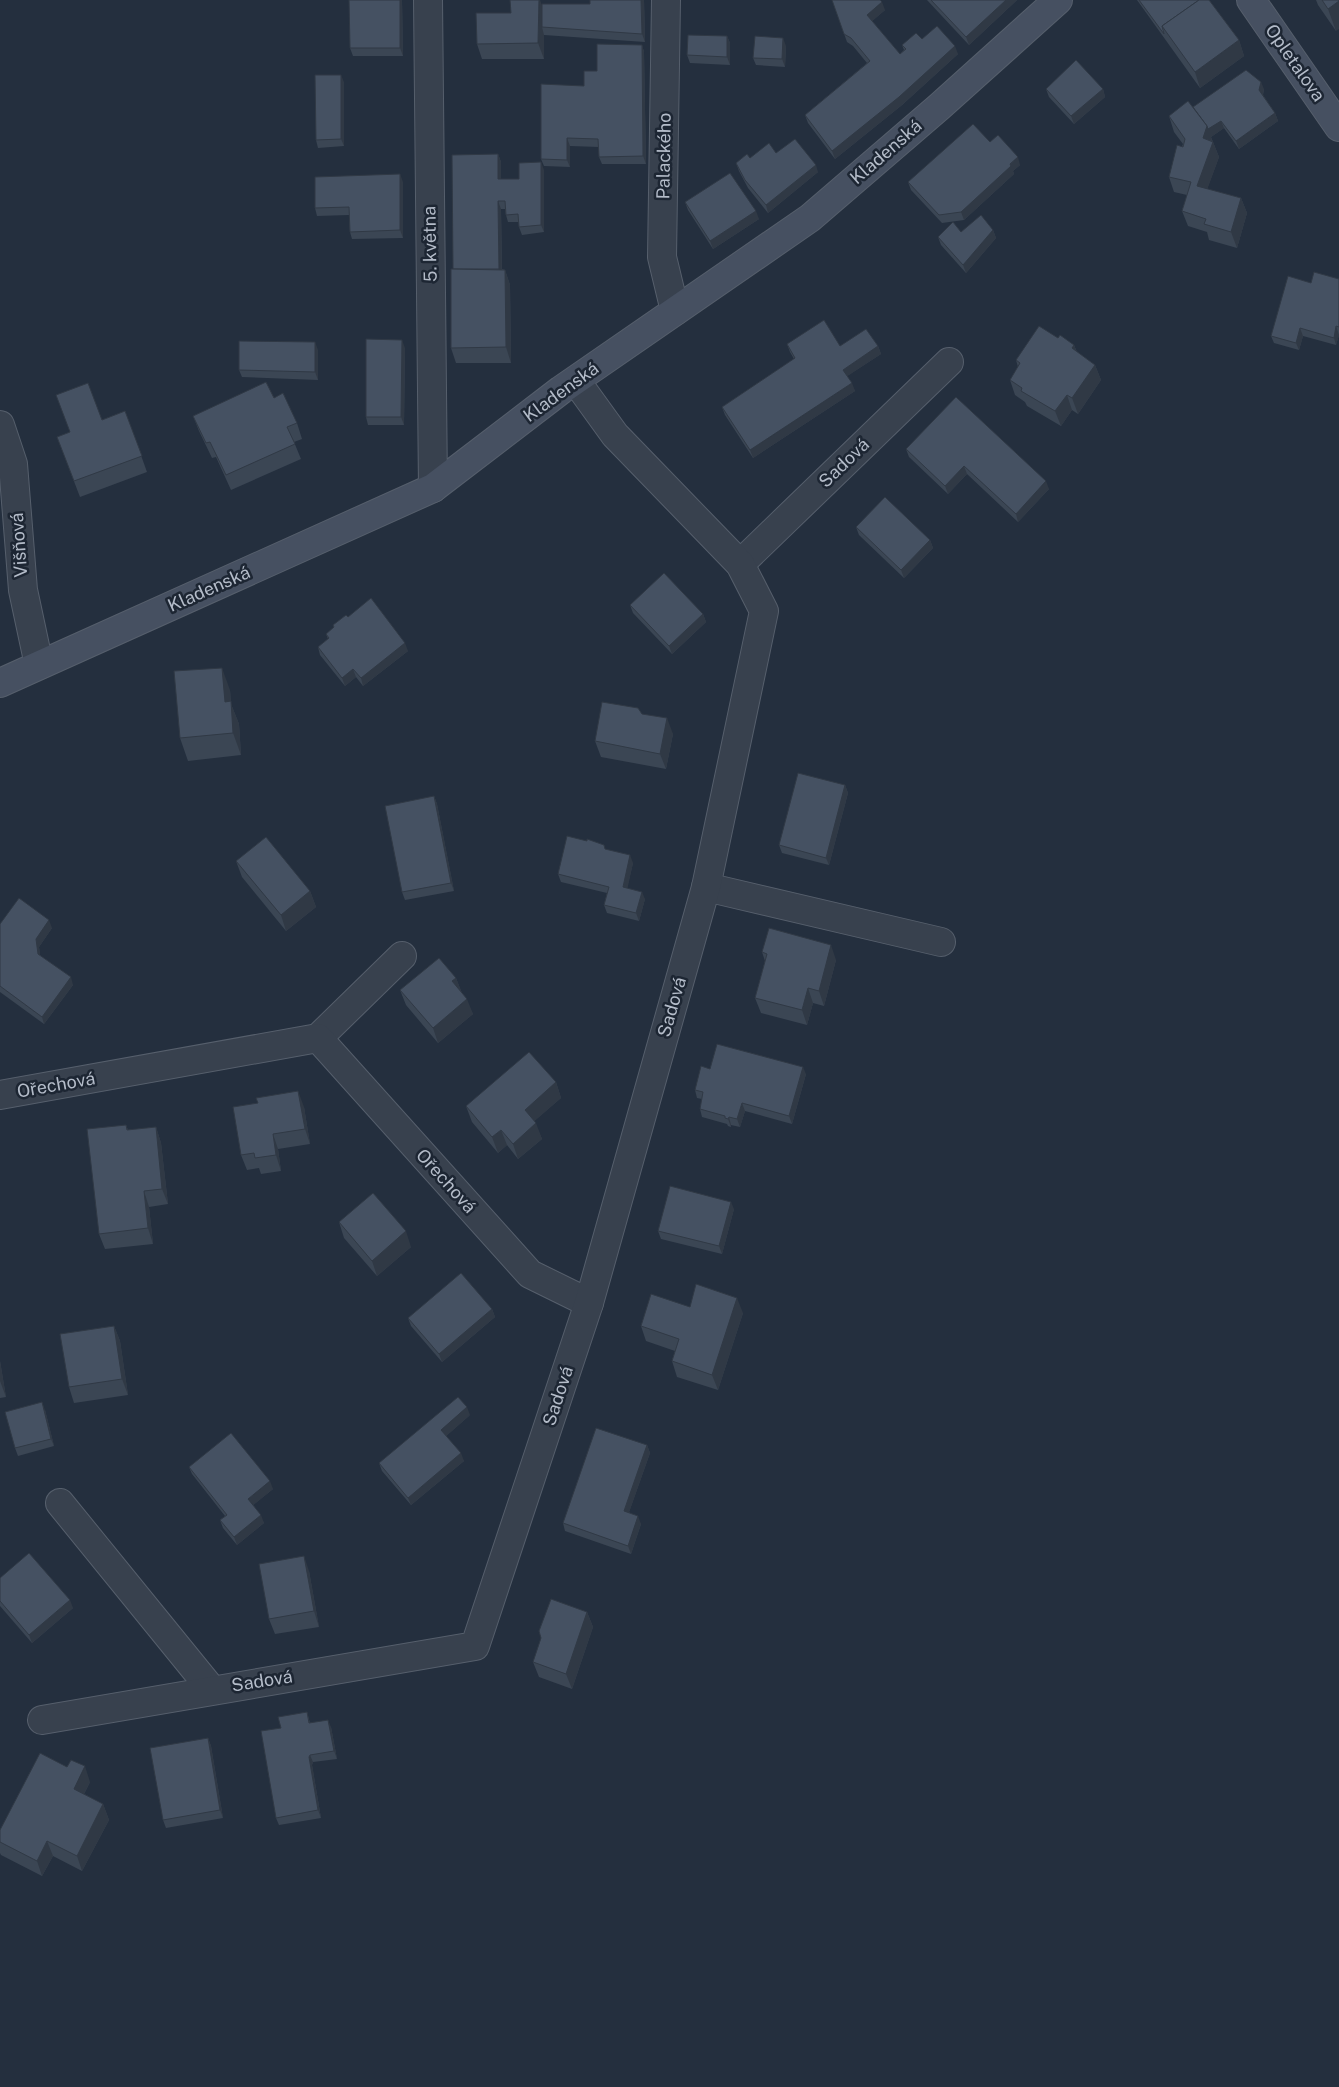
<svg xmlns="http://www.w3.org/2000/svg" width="1339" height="2087" font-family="'Public Sans',sans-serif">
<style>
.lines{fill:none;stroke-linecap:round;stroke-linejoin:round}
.street-casing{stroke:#565f6c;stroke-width:30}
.secondary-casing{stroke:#565f6c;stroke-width:30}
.street{stroke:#38414e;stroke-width:28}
.secondary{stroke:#465061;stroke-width:28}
.wall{fill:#3b4654}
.shaded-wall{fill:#303945}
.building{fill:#455162;stroke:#303945}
.labels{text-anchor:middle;stroke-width:5;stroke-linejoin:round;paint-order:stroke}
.street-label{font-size:18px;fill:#b4bcc9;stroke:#1d2633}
</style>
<rect width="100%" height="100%" fill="#242f3e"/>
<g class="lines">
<g class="street-casing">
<g id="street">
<polyline points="428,0 433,488"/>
<polyline points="666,0 662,257 675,311"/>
<polyline points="0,425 13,464 23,590 39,665"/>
<polyline points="740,564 949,362"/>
<polyline points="706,887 941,942"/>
<polyline points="318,1038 402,956"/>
<polyline points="0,1095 318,1038 530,1274 589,1303"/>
<polyline points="60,1503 212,1690"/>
<polyline points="42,1720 475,1646 589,1303 706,887 764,611 740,564 615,435 576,381"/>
</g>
</g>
<g class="secondary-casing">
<g id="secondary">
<polyline points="1251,0 1339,127"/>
<polyline points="0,683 433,488 561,390 810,218 939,107 1058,0"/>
</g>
</g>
<use href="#street" class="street"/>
<use href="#secondary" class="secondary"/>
</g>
<g class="wall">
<polygon points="402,0 403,56 353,56 350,48"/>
<polygon points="590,0 644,0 645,42 544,35 544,59 482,59 477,44 542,6 590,4"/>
<polygon points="832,0 885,10 872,21 900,54 904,50 902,45 922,39 958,54 902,105 835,159 808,123 805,115 867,63 853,46 847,42"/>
<polygon points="927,0 1017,0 969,45"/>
<polygon points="1137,0 1209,0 1239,40 1244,56 1200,88"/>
<polygon points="1316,0 1339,0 1336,31 1318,5"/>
<polygon points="727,36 730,43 730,65 690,63 687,55"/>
<polygon points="642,45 644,52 646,164 602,164 599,157 599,147 570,146 570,167 544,166 541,159 584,86 597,71"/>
<polygon points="786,46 785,67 756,65 753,58"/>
<polygon points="344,82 344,146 318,148 316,140"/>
<polygon points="1046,89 1103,89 1105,97 1074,124 1049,97"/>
<polygon points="1264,89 1263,95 1275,113 1278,121 1239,149 1224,128 1211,137 1219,157 1207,189 1241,198 1247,213 1237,248 1209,240 1207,232 1188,226 1182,211 1187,195 1174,192 1169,177 1183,144 1174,132 1169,116 1193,107"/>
<polygon points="990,142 1020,165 1013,171 1014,174 964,220 942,223 911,190 908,182"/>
<polygon points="776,153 818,172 768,213 748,188 739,171 736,163 750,158"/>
<polygon points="498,154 501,162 501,179 519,179 544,170 544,232 522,235 519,227 519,222 508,222 506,215 505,209 501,209 502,269 505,270 510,285 511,363 456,363 451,348 453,269"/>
<polygon points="403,182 403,238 352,239 350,232 349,215 317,216 315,208"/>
<polygon points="685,202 759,219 713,249 688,210"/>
<polygon points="993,230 996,238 966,273 941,245 938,237 961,232"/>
<polygon points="1339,279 1339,335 1336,345 1303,336 1299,350 1274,343 1271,336 1311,283"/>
<polygon points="1058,338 1074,345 1077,352 1095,365 1101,380 1078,414 1072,410 1061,426 1027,406 1025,402 1015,395 1010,380 1018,367 1016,360"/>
<polygon points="787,344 840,346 878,346 881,354 847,376 855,391 753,458 725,415 722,407 794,359 790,352"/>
<polygon points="405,348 404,425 368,425 366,417"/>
<polygon points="318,350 318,380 242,377 239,370"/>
<polygon points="274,398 297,423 302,439 294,442 301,459 231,490 216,457 212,458 199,431 193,416"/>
<polygon points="125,411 147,472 80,497 57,437"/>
<polygon points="906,449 1049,489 1018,522 967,474 948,494 909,457"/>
<polygon points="856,527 930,540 933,548 904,578 859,535"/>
<polygon points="630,605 703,614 706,622 672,654 633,613"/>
<polygon points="348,617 408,651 363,686 356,677 345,686 320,655 318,647 328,639 326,634 334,628 333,625"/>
<polygon points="230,690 231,704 239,724 241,755 188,761 180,738"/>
<polygon points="642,714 673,734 666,769 601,757 595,741"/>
<polygon points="845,785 848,793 829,865 782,853 779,845"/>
<polygon points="434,796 437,804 454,891 405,900 402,892"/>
<polygon points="606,849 633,863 627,888 645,899 639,921 607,913 604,905 607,893 561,882 558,874"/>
<polygon points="236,861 310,891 316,907 286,931 242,877"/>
<polygon points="0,924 52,928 39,947 40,955 73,985 44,1024 0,992"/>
<polygon points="762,952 836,960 824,1006 813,1003 807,1025 761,1013 755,998 765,961"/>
<polygon points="456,978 461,991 473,1014 438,1043 406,1005 400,990"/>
<polygon points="710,1069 806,1074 792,1124 745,1111 740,1127 731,1125 731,1127 728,1126 727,1124 702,1117 700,1109 702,1099 697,1098 695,1090"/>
<polygon points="556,1082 561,1098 534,1121 542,1139 518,1159 507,1145 498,1153 472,1122 466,1106"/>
<polygon points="304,1107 310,1144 278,1149 281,1171 261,1174 259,1168 247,1170 241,1155"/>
<polygon points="126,1125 128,1130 156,1127 161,1143 168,1204 149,1207 153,1244 105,1249 99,1234"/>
<polygon points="734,1209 722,1254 661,1239 658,1231"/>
<polygon points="339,1222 411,1247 377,1276 344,1238"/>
<polygon points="690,1307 743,1313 718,1390 677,1377 672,1361 675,1351 646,1341 641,1326"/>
<polygon points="492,1309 495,1317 442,1362 411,1326 408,1318"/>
<polygon points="114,1326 120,1341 128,1395 74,1403 69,1387"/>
<polygon points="0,1361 6,1397 0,1398"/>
<polygon points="45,1410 54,1446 18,1456 15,1448"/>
<polygon points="470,1415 446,1436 464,1461 411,1505 382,1471 379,1463"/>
<polygon points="647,1445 650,1453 629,1512 641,1524 631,1554 565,1531 563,1523"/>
<polygon points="189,1467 273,1489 253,1505 264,1523 237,1545 223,1528 220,1520 225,1516 192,1474"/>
<polygon points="309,1571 319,1627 275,1634 269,1619"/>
<polygon points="0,1578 73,1608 32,1643 0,1606"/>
<polygon points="587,1612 593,1627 572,1689 539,1677 533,1662"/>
<polygon points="307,1712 310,1723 331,1727 337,1759 313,1762 312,1765 321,1818 279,1825 276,1818"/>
<polygon points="208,1738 211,1746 223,1818 166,1828 163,1820"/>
<polygon points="90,1782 84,1794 103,1804 109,1820 82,1871 53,1856 42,1876 1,1855 0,1853 0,1830"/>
</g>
<g class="shaded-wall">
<polygon points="400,0 402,0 403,56 400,48"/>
<polygon points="539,0 540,0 545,13 542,27 544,35 544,59 538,43"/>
<polygon points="641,0 644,0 645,42 642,34"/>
<polygon points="1006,0 1017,0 969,45 966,37"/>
<polygon points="1339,1 1339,29 1336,31 1328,9"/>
<polygon points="882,2 885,10 870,23 867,15"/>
<polygon points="727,36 730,43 730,65 727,57"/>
<polygon points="783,38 786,46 785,67 782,59"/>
<polygon points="1239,40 1244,56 1200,88 1195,72"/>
<polygon points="642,45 644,52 646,164 643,156"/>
<polygon points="955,46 958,54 902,105 835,159 832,151"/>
<polygon points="341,75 344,82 344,146 341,139"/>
<polygon points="1261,82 1264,89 1262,97 1259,90"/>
<polygon points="1103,89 1105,97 1074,124 1071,116"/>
<polygon points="1275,113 1278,121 1239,149 1236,141"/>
<polygon points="1221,121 1224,128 1211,137 1212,141 1203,138 1207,126"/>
<polygon points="567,138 570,146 570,167 567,160"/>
<polygon points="1213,142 1219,157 1203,201 1197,186"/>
<polygon points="498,154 501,162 501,187 498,179"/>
<polygon points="1018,157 1020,165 1013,171 1014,174 964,220 961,212"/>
<polygon points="541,162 544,170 544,232 541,225"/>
<polygon points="816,165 818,172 768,213 766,205"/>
<polygon points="400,174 403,182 403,238 400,230"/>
<polygon points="1241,198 1247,213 1237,248 1231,232"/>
<polygon points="498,201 501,209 502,284 499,277"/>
<polygon points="756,211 759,219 713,249 710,241"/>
<polygon points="993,230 996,238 966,273 963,265"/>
<polygon points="505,270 510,285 511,363 506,347"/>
<polygon points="1336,326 1339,335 1336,345 1334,338"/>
<polygon points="1300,328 1303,336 1299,350 1296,343"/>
<polygon points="402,340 405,348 404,425 401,417"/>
<polygon points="315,342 318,350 318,380 315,372"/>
<polygon points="1074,345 1080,360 1072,348"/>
<polygon points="878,346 881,354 846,377 843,370"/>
<polygon points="1095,365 1101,380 1078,414 1072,398"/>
<polygon points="852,383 855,391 753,458 750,450"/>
<polygon points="1067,395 1072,410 1061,426 1055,411"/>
<polygon points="964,466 967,474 948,494 945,486"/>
<polygon points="1046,481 1049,489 1018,522 1016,514"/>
<polygon points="930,540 933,548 904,578 901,570"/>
<polygon points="703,614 706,622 672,654 669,646"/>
<polygon points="405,643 408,651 363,686 361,678"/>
<polygon points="222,668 230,690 231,704 239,724 241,755 233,733 225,702"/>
<polygon points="353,669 356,677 345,686 342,678"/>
<polygon points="667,718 673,734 666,769 660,754"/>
<polygon points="845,785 848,793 829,865 826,858"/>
<polygon points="434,796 437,804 454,891 451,883"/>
<polygon points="630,855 633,863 626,895 623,887"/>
<polygon points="310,891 316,907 286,931 281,915"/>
<polygon points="642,892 645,899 639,921 636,913"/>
<polygon points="49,920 52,928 39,947 41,962 38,954 36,939"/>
<polygon points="831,945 836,960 824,1006 819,991"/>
<polygon points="71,977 73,985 44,1024 42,1017"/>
<polygon points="456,978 462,993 452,981"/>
<polygon points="808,988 813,1003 807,1025 802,1010"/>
<polygon points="467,999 473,1014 438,1043 433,1028"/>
<polygon points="803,1067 806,1074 792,1124 789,1116"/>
<polygon points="556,1082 561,1098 530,1125 525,1110"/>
<polygon points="298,1091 304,1107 310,1144 305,1129"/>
<polygon points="742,1103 745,1111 740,1127 737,1119"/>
<polygon points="729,1117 731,1125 731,1127 728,1119"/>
<polygon points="536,1123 542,1139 518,1159 513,1144"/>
<polygon points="156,1127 161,1143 168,1204 162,1189"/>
<polygon points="501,1130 507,1145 498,1153 492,1137"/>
<polygon points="273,1134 278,1149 281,1171 276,1155"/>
<polygon points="144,1191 149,1207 153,1244 148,1228"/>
<polygon points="731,1202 734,1209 722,1254 719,1246"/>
<polygon points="406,1231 411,1247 377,1276 372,1261"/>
<polygon points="737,1298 743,1313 718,1390 712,1375"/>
<polygon points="492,1309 495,1317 442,1362 439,1354"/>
<polygon points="114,1326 120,1341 128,1395 122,1379"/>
<polygon points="0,1361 6,1397 0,1381"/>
<polygon points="42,1402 45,1410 54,1446 51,1439"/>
<polygon points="467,1407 470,1415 444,1438 441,1430"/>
<polygon points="647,1445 650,1453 627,1518 624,1511"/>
<polygon points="461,1453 464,1461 411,1505 408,1498"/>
<polygon points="270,1481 273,1489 251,1507 248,1499"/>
<polygon points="261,1515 264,1523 237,1545 234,1537"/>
<polygon points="638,1516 641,1524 631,1554 628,1546"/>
<polygon points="304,1556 309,1571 319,1627 314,1611"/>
<polygon points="70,1600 73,1608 32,1643 29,1635"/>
<polygon points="587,1612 593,1627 572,1689 566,1674"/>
<polygon points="328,1720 331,1727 337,1759 334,1751"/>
<polygon points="208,1738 211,1746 223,1818 220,1810"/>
<polygon points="310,1755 313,1762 312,1765 321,1818 318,1810 309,1757"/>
<polygon points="85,1766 90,1782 79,1804 74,1789"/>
<polygon points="103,1804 109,1820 82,1871 77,1856"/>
<polygon points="47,1841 53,1856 42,1876 37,1861"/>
</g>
<g class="building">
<polygon points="349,0 400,0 400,48 350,48"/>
<polygon points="510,0 539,0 538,43 477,44 476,13 511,13"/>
<polygon points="590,0 641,0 642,34 542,27 542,4 590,4"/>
<polygon points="832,0 880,0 882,2 867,15 900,54 906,49 902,45 916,33 922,39 937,26 955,46 899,97 832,151 805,115 870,61 851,38 844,34"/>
<polygon points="931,0 1006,0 966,37"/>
<polygon points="1139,0 1199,0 1162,26 1164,34"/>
<polygon points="1199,0 1209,0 1239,40 1195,72 1162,26"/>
<polygon points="1322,0 1339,0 1339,1 1328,9"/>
<polygon points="688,35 727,36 727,57 687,55"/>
<polygon points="755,36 783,38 782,59 753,58"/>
<polygon points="597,44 642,45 643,156 599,157 598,139 567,138 567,160 541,159 541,84 584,86 584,71 597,71"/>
<polygon points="1076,60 1103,89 1071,116 1046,89"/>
<polygon points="1246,70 1261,82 1259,90 1275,113 1236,141 1221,121 1208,129 1207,126 1193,107"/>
<polygon points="315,75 341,75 341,139 316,140"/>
<polygon points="1188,101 1207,126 1203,138 1213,142 1197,186 1241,198 1231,232 1204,224 1206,219 1182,211 1191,182 1169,177 1177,145 1183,147 1185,139 1169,116"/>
<polygon points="973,124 990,142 998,135 1018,157 1010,164 1011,166 961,212 939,215 908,182"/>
<polygon points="795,139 816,165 766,205 745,180 736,163 747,154 750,158 769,143 776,153"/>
<polygon points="498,154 498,179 519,179 519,163 541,162 541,225 519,227 518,214 506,215 505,201 498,201 499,269 453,269 452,155"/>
<polygon points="730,173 756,211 710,241 685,202"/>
<polygon points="400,174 400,230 350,232 349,207 315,208 315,177"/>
<polygon points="981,215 993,230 963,265 938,237 953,222 961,232"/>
<polygon points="451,269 505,270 506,347 451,348"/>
<polygon points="1314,272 1339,279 1339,327 1336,326 1334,338 1300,328 1296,343 1271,336 1288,276 1311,283"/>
<polygon points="824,320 840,346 866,329 878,346 843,370 852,383 750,450 722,407 795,358 787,344"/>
<polygon points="1039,326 1058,338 1060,335 1074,345 1072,348 1095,365 1072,398 1067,395 1055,411 1021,391 1022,388 1010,380 1020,363 1016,360"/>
<polygon points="366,339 402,340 401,417 366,417"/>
<polygon points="239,341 315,342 315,372 239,370"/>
<polygon points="266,382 274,398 283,393 297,423 287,427 295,444 226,475 210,442 206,443 193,416"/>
<polygon points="88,383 102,420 125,411 142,456 74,481 57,437 70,432 56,395"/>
<polygon points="956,397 1046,481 1016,514 964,466 945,486 906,449"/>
<polygon points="885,497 930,540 901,570 856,527"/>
<polygon points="664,573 703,614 669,646 630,605"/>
<polygon points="371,598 405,643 361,678 353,669 342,678 318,647 329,638 326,634 334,627 333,625 346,615 348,617"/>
<polygon points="222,668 225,702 231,701 233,733 180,738 174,671"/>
<polygon points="602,702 638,708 642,714 667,718 660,754 595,741"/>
<polygon points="798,773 845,785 826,858 779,845"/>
<polygon points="434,796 451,883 402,892 385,806"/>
<polygon points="567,836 587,841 587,839 604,845 605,849 630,855 623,887 642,892 636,913 604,905 609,887 558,874"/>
<polygon points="266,837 310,891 281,915 236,861"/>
<polygon points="19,898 49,920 36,939 38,954 71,977 42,1017 0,986 0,924"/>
<polygon points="769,928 831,945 819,991 808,988 802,1010 755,998 767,954 762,952"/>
<polygon points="439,958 456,978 452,981 467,999 433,1028 400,990"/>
<polygon points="717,1044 803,1067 789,1116 742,1103 737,1119 729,1117 728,1119 725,1118 725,1116 700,1109 703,1092 695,1090 701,1066 710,1069"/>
<polygon points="529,1052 556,1082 525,1110 536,1123 513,1144 501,1130 492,1137 466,1106"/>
<polygon points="298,1091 305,1129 273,1134 276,1155 255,1158 254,1153 241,1155 233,1107 258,1103 256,1098"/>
<polygon points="126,1125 127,1130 156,1127 162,1189 144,1191 148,1228 99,1234 87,1129"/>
<polygon points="670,1186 731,1202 719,1246 658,1231"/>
<polygon points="373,1193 406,1231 372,1261 339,1222"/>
<polygon points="461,1273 492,1309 439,1354 408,1318"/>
<polygon points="696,1284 737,1298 712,1375 672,1361 679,1339 641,1326 651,1294 690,1307"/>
<polygon points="114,1326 122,1379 69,1387 60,1334"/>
<polygon points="458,1397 467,1407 441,1430 461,1453 408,1498 379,1463"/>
<polygon points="42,1402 51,1439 15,1448 5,1412"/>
<polygon points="596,1428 647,1445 624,1511 638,1516 628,1546 563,1523"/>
<polygon points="231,1433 270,1481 248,1499 261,1515 234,1537 220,1520 227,1515 189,1467"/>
<polygon points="29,1553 70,1600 29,1635 0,1601 0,1578"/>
<polygon points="304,1556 314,1611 269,1619 259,1564"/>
<polygon points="551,1599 587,1612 566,1674 533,1662 541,1638 539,1631"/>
<polygon points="307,1712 309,1723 328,1720 334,1751 310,1755 309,1757 318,1810 276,1818 261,1731 281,1728 278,1717"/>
<polygon points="208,1738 220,1810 163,1820 150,1748"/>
<polygon points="40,1753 67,1767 71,1760 85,1766 74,1789 103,1804 77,1856 47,1841 37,1861 0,1842 0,1830"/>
</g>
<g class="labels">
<g class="street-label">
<text transform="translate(1295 63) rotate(55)" y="6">Opletalova</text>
<text transform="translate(886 152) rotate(-41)" y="6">Kladenská</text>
<text transform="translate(664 156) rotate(-89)" y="6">Palackého</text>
<text transform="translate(430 244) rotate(-91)" y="6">5. května</text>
<text transform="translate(561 392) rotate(-36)" y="6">Kladenská</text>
<text transform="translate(844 463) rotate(-44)" y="6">Sadová</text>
<text transform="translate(19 545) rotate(-94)" y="6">Višňová</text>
<text transform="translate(209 589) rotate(-24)" y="6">Kladenská</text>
<text transform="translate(672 1007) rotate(-74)" y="6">Sadová</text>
<text transform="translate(56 1085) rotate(-10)" y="6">Ořechová</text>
<text transform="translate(446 1181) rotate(48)" y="6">Ořechová</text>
<text transform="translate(558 1396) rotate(-72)" y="6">Sadová</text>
<text transform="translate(262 1681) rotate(-9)" y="6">Sadová</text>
</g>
</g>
</svg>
